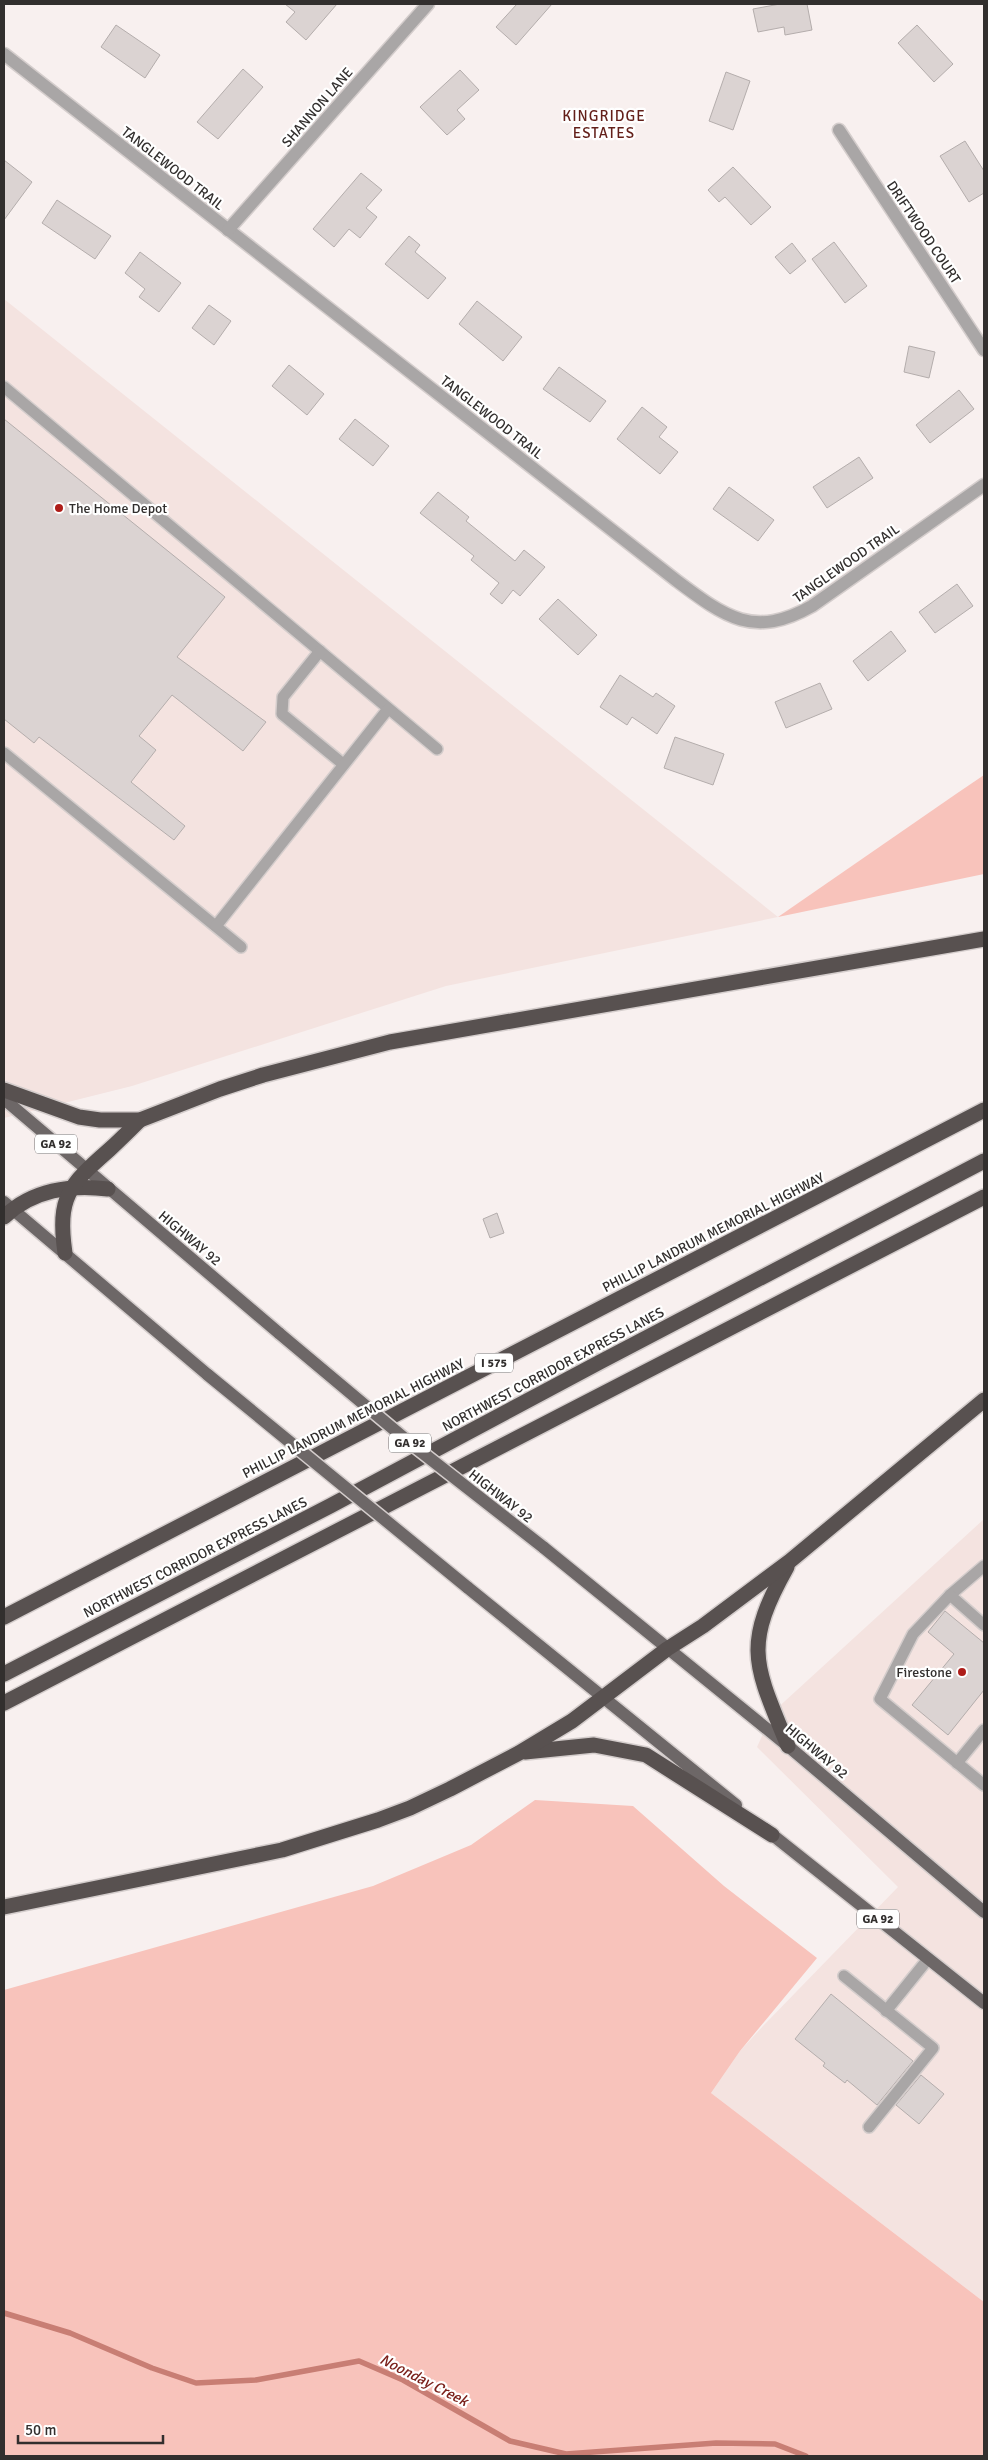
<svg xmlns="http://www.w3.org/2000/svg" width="988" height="2460" font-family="Signika,sans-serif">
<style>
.built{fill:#f4e3e0}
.green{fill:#f8c3bb}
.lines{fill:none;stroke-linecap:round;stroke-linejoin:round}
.stream{stroke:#c87e74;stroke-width:5.5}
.building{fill:#dbd3d2;stroke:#b4adac}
.lane-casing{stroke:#d4cdcc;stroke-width:14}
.street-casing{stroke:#d4cdcc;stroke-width:15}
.primary-casing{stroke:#d4cdcc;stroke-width:15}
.highway-casing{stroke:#d4cdcc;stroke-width:18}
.lane{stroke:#a9a6a6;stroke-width:11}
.street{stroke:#a9a6a6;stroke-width:12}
.primary{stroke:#6d6767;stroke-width:12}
.highway{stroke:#585150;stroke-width:15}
.primary-bridge-casing{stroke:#d4cdcc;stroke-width:15;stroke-linecap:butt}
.primary-bridge{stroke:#6d6767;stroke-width:12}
.poi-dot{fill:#ae1d19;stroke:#fff;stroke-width:2}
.labels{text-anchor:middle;stroke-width:4.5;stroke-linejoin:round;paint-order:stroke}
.shield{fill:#fff;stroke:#706d6d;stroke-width:1}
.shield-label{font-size:12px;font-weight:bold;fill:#322f2e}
.street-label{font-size:14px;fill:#322f2e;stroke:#fff}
.poi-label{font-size:14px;fill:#322f2e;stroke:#fff;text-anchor:start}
.neighbourhood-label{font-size:15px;letter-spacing:1px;fill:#631f19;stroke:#fff}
.water-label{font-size:15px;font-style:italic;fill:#7b211b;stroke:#fff}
</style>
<rect width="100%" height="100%" fill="#f8f0ef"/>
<g class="built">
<polygon points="4,299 778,917 446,986 132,1086 4,1118"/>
<polygon points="984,1519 984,2302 711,2093 740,2051 763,2026 898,1887 757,1747 773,1712"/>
</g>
<g class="green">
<polygon points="984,775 984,874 778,917 956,794"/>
<polygon points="535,1800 633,1806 724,1886 817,1958 740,2051 711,2093 984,2302 984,2456 4,2456 4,1990 373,1886 471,1845"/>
</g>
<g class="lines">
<polyline class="stream" points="4,2313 70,2333 152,2368 196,2383 256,2380 359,2361 403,2380 510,2441 566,2454 716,2443 775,2444 806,2456"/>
</g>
<g class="building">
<polygon points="285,4 337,4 306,40 286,22 295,12"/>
<polygon points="517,4 552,4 516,45 496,27"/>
<polygon points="780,4 807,4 812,30 785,35 784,27 758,32 753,9"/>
<polygon points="116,25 160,55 145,78 101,47"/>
<polygon points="917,25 953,64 934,82 898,43"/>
<polygon points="243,69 263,87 218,139 197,122"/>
<polygon points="460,70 479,90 457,110 465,119 447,135 420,107"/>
<polygon points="726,72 750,81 733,130 709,121"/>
<polygon points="965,141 984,171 984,193 969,202 940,156"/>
<polygon points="4,160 32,182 4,220"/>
<polygon points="733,167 771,207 751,225 725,197 719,202 708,190"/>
<polygon points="361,173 382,190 366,208 377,217 360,238 349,229 334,247 313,229"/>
<polygon points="57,200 111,236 95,259 42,223"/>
<polygon points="409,236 420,245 415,252 446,278 428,299 385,264"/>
<polygon points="834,242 867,286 845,303 812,259"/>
<polygon points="792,243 806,261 790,274 775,257"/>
<polygon points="140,252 181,283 159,312 139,297 145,289 125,273"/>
<polygon points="477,301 522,337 503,361 459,324"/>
<polygon points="209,305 231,321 214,345 192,328"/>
<polygon points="909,346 935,352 929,378 904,372"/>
<polygon points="289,365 324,394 307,415 272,386"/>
<polygon points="559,367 606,401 590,422 543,389"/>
<polygon points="959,390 974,409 930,443 916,425"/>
<polygon points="642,407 667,427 659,437 678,452 660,474 617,439"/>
<polygon points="4,419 225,597 177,657 266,722 243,751 172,695 139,736 156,750 131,782 185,826 174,840 39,737 34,743 4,719"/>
<polygon points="355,419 389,446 373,466 339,439"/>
<polygon points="859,457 873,478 827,508 813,487"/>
<polygon points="729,487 774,520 758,541 713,509"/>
<polygon points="438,492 469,517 466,521 515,561 524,550 545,567 520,596 513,590 502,604 490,594 499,583 471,560 474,556 420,513"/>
<polygon points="957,584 973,606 935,633 919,612"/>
<polygon points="558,599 597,635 578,655 539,619"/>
<polygon points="891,631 906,651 868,681 853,661"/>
<polygon points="620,675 653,697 656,693 675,706 657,734 632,717 627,725 600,707"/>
<polygon points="820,683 832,709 786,728 775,702"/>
<polygon points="675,737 724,754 713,785 664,768"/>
<polygon points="497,1213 504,1233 490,1238 483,1219"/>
<polygon points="945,1611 984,1643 984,1690 948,1735 912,1705 954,1654 928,1632"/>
<polygon points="831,1994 913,2061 877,2105 847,2080 845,2083 823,2066 825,2063 795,2039"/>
<polygon points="921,2075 944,2094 919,2124 896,2105"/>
</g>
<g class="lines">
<g class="lane-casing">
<g id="lane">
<polyline points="4,387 437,749"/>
<polyline points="320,651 283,697 282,714 343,764"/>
<polyline points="4,753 241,947"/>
<polyline points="216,926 388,709"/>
<polyline points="984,1566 950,1595 913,1634 880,1699 984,1785"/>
<polyline points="950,1595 984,1625"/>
<polyline points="957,1763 984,1730"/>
<polyline points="844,1976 933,2048 869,2127"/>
<polyline points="886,2011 928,1959"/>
</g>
</g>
<g class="street-casing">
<g id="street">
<path d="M 4,54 L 677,581 C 725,617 754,639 812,606 L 984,485"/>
<polyline points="839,130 984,350"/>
<polyline points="228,230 428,4"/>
</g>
</g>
<g class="primary-casing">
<g id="primary">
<polyline points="4,1099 280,1334"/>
<polyline points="4,1202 208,1375"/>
<polyline points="543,1547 788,1746 984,1912"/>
<polyline points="467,1587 736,1805"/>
<polyline points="765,1829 984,2003"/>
</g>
</g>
<g class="highway-casing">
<g id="highway">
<polyline points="4,1090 79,1117 100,1120 140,1120 220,1089 263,1075 390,1042 984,939"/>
<path d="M 4,1217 C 32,1190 71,1184 108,1189"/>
<path d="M 65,1253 C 57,1197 69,1185 109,1150 C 120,1140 130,1130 140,1120"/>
<path d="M 787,1567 C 742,1647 755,1665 788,1746"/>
<polyline points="4,1617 984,1110"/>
<polyline points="4,1674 330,1506 600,1362 984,1161"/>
<polyline points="4,1703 984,1197"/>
<polyline points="525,1752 594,1745 646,1755 772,1835"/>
<polyline points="4,1907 282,1850 378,1820 410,1808 450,1789 519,1753 572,1721 667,1649 703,1626 790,1561 984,1400"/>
</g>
</g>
<use href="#lane" class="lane"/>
<use href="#street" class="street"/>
<use href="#primary" class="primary"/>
<use href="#highway" class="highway"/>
<g class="primary-bridge-casing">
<g id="primary-bridge">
<polyline points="280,1334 410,1443 543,1547"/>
<polyline points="208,1375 467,1587"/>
</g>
</g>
<use href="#primary-bridge" class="primary-bridge"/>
</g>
<g class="poi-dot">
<circle cx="59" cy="508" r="5"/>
<circle cx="962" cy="1672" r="5"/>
</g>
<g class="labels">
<g class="shield">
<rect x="35" y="1134.5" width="42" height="19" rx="4"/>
<rect x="475" y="1353.5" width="38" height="19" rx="4"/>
<rect x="389" y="1433.5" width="42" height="19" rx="4"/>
<rect x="857" y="1909.5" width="42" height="19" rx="4"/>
</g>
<g class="shield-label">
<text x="56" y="1148">GA 92</text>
<text x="494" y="1367">I 575</text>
<text x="410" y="1447">GA 92</text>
<text x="878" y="1923">GA 92</text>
</g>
<g class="street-label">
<text transform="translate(317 107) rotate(-49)" y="5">SHANNON LANE</text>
<text transform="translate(173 168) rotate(38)" y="5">TANGLEWOOD TRAIL</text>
<text transform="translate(924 232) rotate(56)" y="5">DRIFTWOOD COURT</text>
<text transform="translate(492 417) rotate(38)" y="5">TANGLEWOOD TRAIL</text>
<text transform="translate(846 563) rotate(-35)" y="5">TANGLEWOOD TRAIL</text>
<text transform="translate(713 1232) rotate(-27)" y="5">PHILLIP LANDRUM MEMORIAL HIGHWAY</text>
<text transform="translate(190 1238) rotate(40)" y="5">HIGHWAY 92</text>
<text transform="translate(553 1369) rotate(-28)" y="5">NORTHWEST CORRIDOR EXPRESS LANES</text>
<text transform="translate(353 1418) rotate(-27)" y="5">PHILLIP LANDRUM MEMORIAL HIGHWAY</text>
<text transform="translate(501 1496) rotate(38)" y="5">HIGHWAY 92</text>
<text transform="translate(195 1557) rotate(-27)" y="5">NORTHWEST CORRIDOR EXPRESS LANES</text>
<text transform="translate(817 1751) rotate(40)" y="5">HIGHWAY 92</text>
</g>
<g class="poi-label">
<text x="69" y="513">The Home Depot</text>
<text x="952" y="1677" text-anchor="end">Firestone</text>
</g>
<g class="neighbourhood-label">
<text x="604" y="121">KINGRIDGE<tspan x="604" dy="17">ESTATES</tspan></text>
</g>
<g class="water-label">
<text transform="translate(424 2380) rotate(27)" y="5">Noonday Creek</text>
</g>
</g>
<rect width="988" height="2460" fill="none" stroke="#322f2e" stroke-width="10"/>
<path d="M18 2435v8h145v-8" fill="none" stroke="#322f2e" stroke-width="2.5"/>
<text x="25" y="2435" font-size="15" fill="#322f2e" stroke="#ffffff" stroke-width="4" paint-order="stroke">50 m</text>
</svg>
